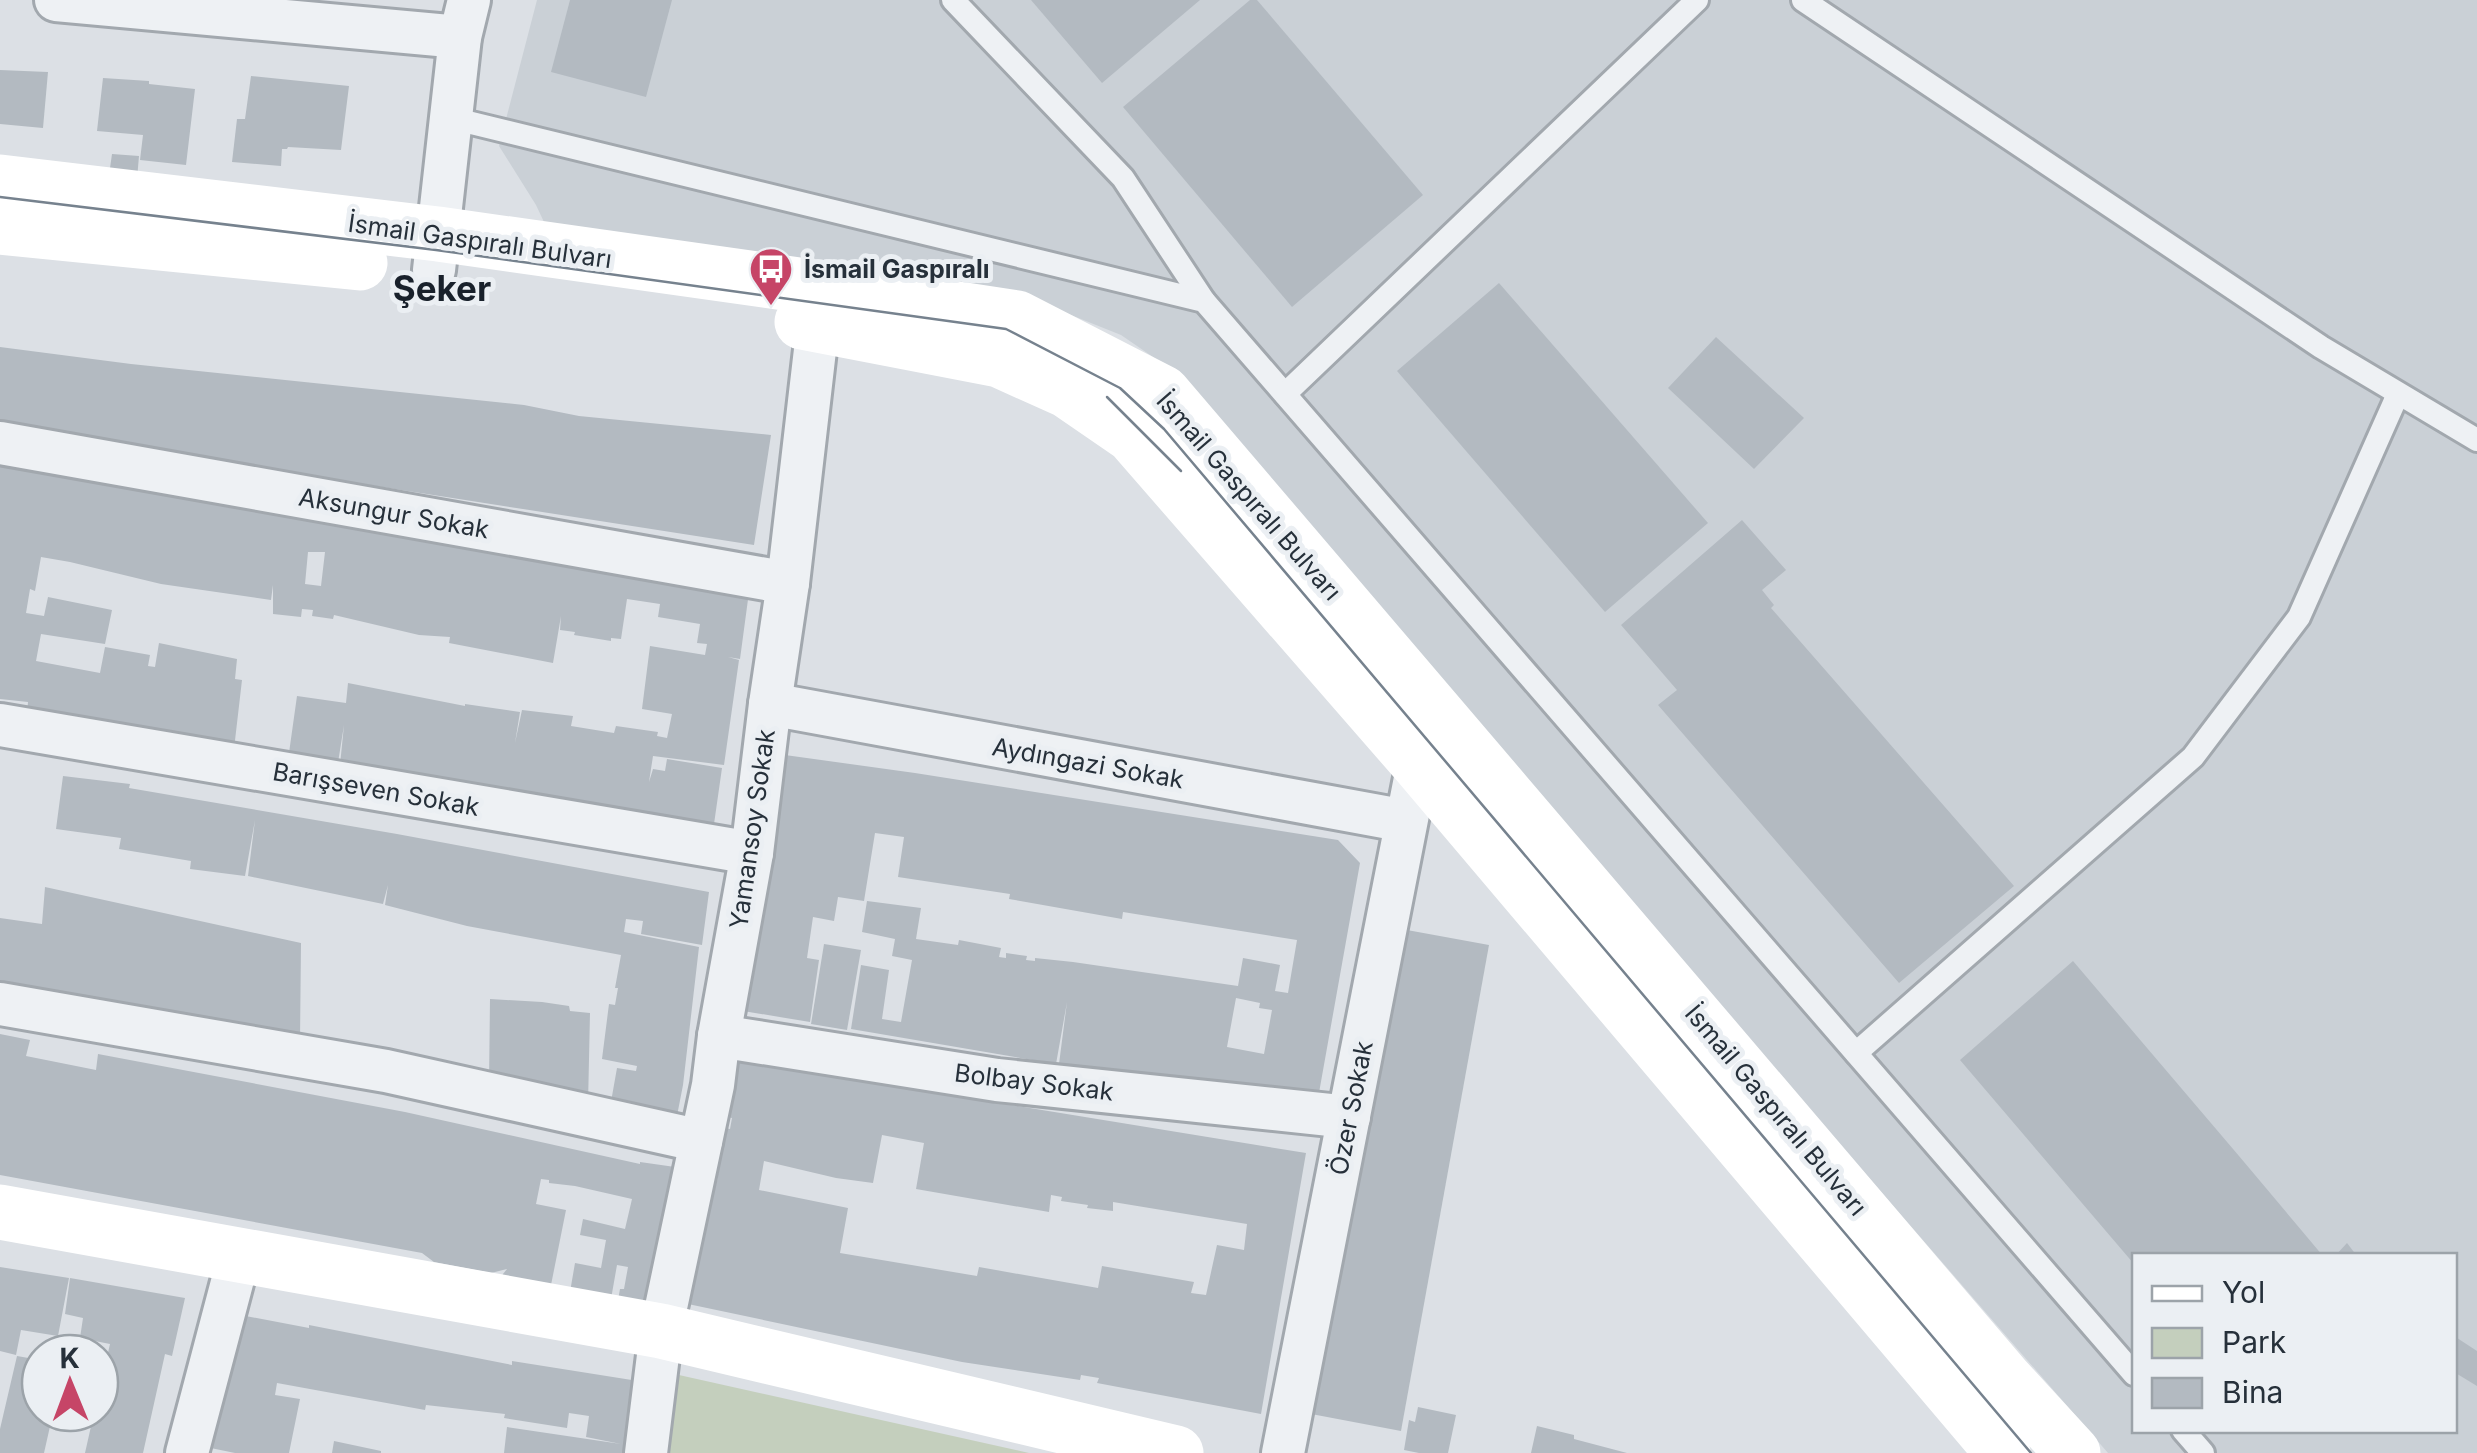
<svg xmlns="http://www.w3.org/2000/svg" width="2477" height="1453" font-family="Inter,sans-serif">
<style>
.built{fill:#cad0d6;fill-rule:evenodd}
.green{fill:#c4cfbd}
.building{fill:#b3bac1;fill-rule:evenodd}
.lines{fill:none;stroke-linecap:round;stroke-linejoin:round}
.lane-casing{stroke:#a2a8ae;stroke-width:28}
.street-casing{stroke:#a2a8ae;stroke-width:48}
.lane{stroke:#eef1f4;stroke-width:22}
.street{stroke:#eef1f4;stroke-width:42}
.secondary{stroke:#fff;stroke-width:55}
.tram{stroke:#76828e;stroke-width:2.5}
.labels{text-anchor:middle;stroke-width:10;stroke-linejoin:round;paint-order:stroke}
.street-label{font-size:25px;fill:#26303a;stroke:#ebeff3}
.poi-label{font-size:25px;font-weight:bold;fill:#26303a;stroke:#ebeff3;text-anchor:start}
.district-label{font-size:35px;font-weight:bold;fill:#19212b;stroke:#ebeff3}
</style>
<rect width="100%" height="100%" fill="#dce0e5"/>
<path class="built" d="M 537,0 L 2477,0 L 2477,1453 L 2108,1453 L 1702,986 L 1172,370 L 1121,335 L 1061,311 L 552,239 L 536,205 L 499,146 ZM 2134,1256 L 2454,1256 L 2454,1430 L 2134,1430 Z"/>
<polygon class="green" points="670,1373 1029,1453 662,1453"/>
<g class="building">
<polygon points="570,0 672,0 646,97 551,72"/>
<polygon points="1031,0 1200,0 1102,83"/>
<polygon points="1250,0 1257,0 1423,195 1292,307 1123,107"/>
<polygon points="0,70 48,72 43,128 0,124"/>
<polygon points="251,76 349,86 341,150 288,147 287,149 282,149 281,166 232,162 237,119 245,119"/>
<polygon points="103,78 149,81 149,84 195,89 186,165 140,160 143,135 97,131"/>
<polygon points="112,154 139,156 137,179 109,175"/>
<polygon points="1499,283 1708,523 1605,612 1397,371"/>
<polygon points="1716,337 1804,418 1754,469 1668,388"/>
<polygon points="0,347 131,364 524,405 579,416 771,435 754,545 125,447 0,423"/>
<path d="M 0,466 L 276,515 L 277,508 L 348,523 L 348,527 L 570,566 L 570,562 L 749,592 L 740,659 L 728,657 L 739,660 L 724,765 L 653,756 L 649,782 L 653,769 L 665,771 L 667,759 L 722,768 L 712,838 L 340,765 L 344,725 L 337,769 L 288,760 L 297,696 L 346,703 L 348,683 L 465,706 L 465,704 L 520,712 L 515,743 L 522,710 L 573,716 L 571,726 L 614,733 L 616,726 L 658,732 L 657,736 L 667,738 L 672,714 L 642,709 L 650,646 L 705,655 L 707,644 L 697,643 L 700,624 L 658,617 L 660,604 L 627,599 L 621,639 L 611,638 L 611,641 L 574,635 L 575,632 L 560,630 L 561,616 L 553,663 L 449,643 L 450,637 L 419,635 L 334,615 L 333,619 L 312,616 L 313,610 L 302,609 L 301,617 L 273,614 L 273,585 L 271,600 L 161,584 L 70,562 L 41,557 L 35,591 L 30,589 L 26,613 L 44,616 L 48,597 L 112,610 L 105,644 L 41,634 L 36,661 L 100,673 L 105,647 L 150,655 L 148,666 L 155,667 L 159,643 L 237,659 L 235,679 L 242,680 L 234,749 L 27,713 L 28,702 L 0,699 ZM 308,552 L 325,552 L 321,586 L 305,584 Z"/>
<polygon points="1742,520 1786,570 1762,590 1774,605 1771,608 2014,886 1899,983 1658,705 1677,690 1621,625"/>
<path d="M 785,755 L 915,773 L 1338,840 L 1360,863 L 1317,1104 L 1059,1064 L 1067,1002 L 1056,1064 L 851,1029 L 861,965 L 889,970 L 882,1019 L 901,1022 L 912,960 L 892,956 L 895,939 L 862,932 L 867,901 L 921,908 L 916,939 L 958,945 L 959,940 L 1001,948 L 999,957 L 1006,958 L 1006,953 L 1027,956 L 1026,960 L 1035,961 L 1035,958 L 1073,962 L 1238,986 L 1243,958 L 1280,965 L 1275,991 L 1288,993 L 1297,940 L 1123,912 L 1122,919 L 1009,899 L 1010,894 L 898,877 L 904,837 L 875,833 L 864,901 L 838,897 L 834,921 L 813,917 L 807,958 L 819,960 L 810,1022 L 743,1011 ZM 1236,998 L 1260,1003 L 1259,1008 L 1272,1010 L 1264,1054 L 1227,1047 Z"/>
<polygon points="63,776 130,784 129,788 397,834 709,892 702,945 641,934 643,921 626,919 624,932 699,947 683,1085 675,1126 609,1113 617,1068 636,1071 637,1066 602,1059 609,1004 615,1005 618,988 615,988 621,955 467,926 385,905 388,885 383,904 248,876 255,820 245,876 190,869 191,861 119,849 121,838 56,829"/>
<polygon points="45,887 301,943 300,1040 233,1030 36,988 36,992 0,985 0,918 42,924"/>
<polygon points="1396,928 1489,945 1401,1431 1306,1413"/>
<polygon points="824,944 861,950 847,1030 811,1024"/>
<polygon points="2073,961 2239,1156 2323,1256 2134,1256 2134,1264 1960,1060"/>
<polygon points="490,999 542,1002 569,1006 570,1011 590,1013 588,1105 489,1085"/>
<polygon points="0,1034 30,1040 26,1056 96,1070 98,1054 405,1112 640,1164 640,1162 675,1167 649,1306 618,1300 620,1289 624,1289 628,1267 617,1265 611,1299 570,1292 575,1263 601,1268 606,1240 580,1235 583,1219 625,1229 632,1199 575,1186 549,1183 549,1180 541,1179 536,1204 566,1210 550,1290 501,1280 503,1274 507,1269 491,1273 434,1262 422,1253 0,1175"/>
<path d="M 736,1060 L 1306,1153 L 1261,1414 L 1097,1383 L 1099,1378 L 1081,1375 L 1080,1380 L 962,1362 L 688,1304 L 712,1180 L 717,1181 L 725,1128 L 730,1129 L 732,1118 L 727,1117 ZM 882,1135 L 924,1143 L 916,1189 L 1049,1212 L 1051,1195 L 1062,1197 L 1061,1201 L 1088,1205 L 1087,1208 L 1113,1211 L 1113,1202 L 1247,1224 L 1244,1250 L 1217,1245 L 1206,1295 L 1191,1293 L 1194,1282 L 1102,1266 L 1098,1288 L 979,1267 L 977,1276 L 840,1253 L 848,1208 L 759,1190 L 764,1161 L 836,1178 L 873,1183 Z"/>
<polygon points="2347,1243 2357,1256 2335,1256"/>
<polygon points="0,1267 69,1278 58,1336 21,1330 16,1355 0,1351"/>
<polygon points="70,1278 185,1298 172,1356 165,1354 143,1453 85,1453 94,1413 100,1413 100,1387 110,1344 80,1338 83,1318 65,1314"/>
<polygon points="230,1313 309,1328 309,1325 512,1365 512,1361 638,1381 627,1453 504,1453 507,1427 621,1444 586,1437 589,1416 569,1413 567,1428 504,1418 505,1414 426,1405 425,1410 277,1383 275,1395 300,1399 289,1453 235,1453 201,1446"/>
<polygon points="2454,1336 2477,1351 2477,1386 2454,1372"/>
<polygon points="17,1356 40,1360 40,1413 53,1413 44,1453 0,1453 0,1429"/>
<polygon points="1418,1407 1456,1415 1448,1453 1419,1453 1404,1450 1409,1420 1415,1422"/>
<polygon points="1537,1426 1574,1435 1574,1439 1627,1453 1531,1453"/>
<polygon points="334,1441 381,1451 381,1453 332,1453"/>
</g>
<g class="lines">
<g class="lane-casing">
<g id="lane">
<polyline points="953,0 1123,178 1204,301"/>
<polyline points="1803,0 2321,347 2477,440"/>
<polyline points="451,118 1204,301 2134,1374"/>
<polyline points="1285,394 1697,0"/>
<polyline points="1856,1053 2193,757 2299,617 2398,394"/>
<polyline points="2183,1430 2203,1453"/>
</g>
</g>
<g class="street-casing">
<g id="street">
<polyline points="56,0 460,37"/>
<polyline points="434,270 460,37 469,0"/>
<polyline points="0,443 788,583"/>
<polyline points="770,704 1406,821"/>
<polyline points="0,725 752,853"/>
<polyline points="0,1004 386,1071 701,1141"/>
<polyline points="719,1036 997,1080 1349,1117"/>
<polyline points="187,1453 239,1256"/>
<polyline points="646,1453 661,1331 713,1085 719,1036 752,853 770,704 788,583 818,324"/>
<polyline points="1283,1453 1418,763"/>
</g>
</g>
<use href="#lane" class="lane"/>
<use href="#street" class="street"/>
<g class="secondary">
<polyline points="0,182 438,234 820,288 1017,318 1163,393 2005,1379 2073,1453"/>
<polyline points="0,227 360,263"/>
<polyline points="802,322 999,360 1068,391 1132,435 1418,763 2003,1453"/>
<polyline points="0,1212 661,1331 1176,1453"/>
</g>
<g class="tram">
<polyline points="0,197 436,250 1006,329 1120,388 1164,429 2031,1453"/>
<polyline points="1107,397 1181,471"/>
</g>
</g>
<defs>
<g id="bus-pin" transform="scale(2.25)"><path d="M0 17L-7.5 6A9.5 9.5 0 1 1 7.5 6Z" fill="#c64567" stroke="#ebeff3"/><path d="M-5-6H5V4H4V6H2V4H-2V6H-4V4H-5ZM-3.5-4V0h7V-4ZM-3.5 1.2v1.5H-2V1.2ZM2 1.2v1.5H3.5V1.2Z" fill="#fff"/></g>
</defs>
<g fill-rule="evenodd">
<use href="#bus-pin" x="771" y="269"/>
</g>
<g class="labels">
<g class="street-label">
<text transform="translate(480 241) rotate(8)" y="9">İsmail Gaspıralı Bulvarı</text>
<text transform="translate(1249 496) rotate(49)" y="9">İsmail Gaspıralı Bulvarı</text>
<text transform="translate(394 513) rotate(10)" y="9">Aksungur Sokak</text>
<text transform="translate(1088 763) rotate(10)" y="9">Aydıngazi Sokak</text>
<text transform="translate(376 789) rotate(10)" y="9">Barışseven Sokak</text>
<text transform="translate(752 829) rotate(-82)" y="9">Yamansoy Sokak</text>
<text transform="translate(1034 1082) rotate(7)" y="9">Bolbay Sokak</text>
<text transform="translate(1351 1108) rotate(-79)" y="9">Özer Sokak</text>
<text transform="translate(1776 1110) rotate(50)" y="9">İsmail Gaspıralı Bulvarı</text>
</g>
<g class="poi-label">
<text x="804" y="278">İsmail Gaspıralı</text>
</g>
<g class="district-label">
<text x="442" y="301">Şeker</text>
</g>
</g>
<rect x="2132" y="1253" width="325" height="180" fill="#ebeff3" stroke="#9ca3a9" stroke-width="2.5"/>
<rect x="2152" y="1286" width="50" height="15" fill="#ffffff" stroke="#9ca3a9" stroke-width="2.5"/>
<text x="2222" y="1303" font-size="30" fill="#26303a">Yol</text>
<rect x="2152" y="1328" width="50" height="30" fill="#c4cfbd" stroke="#9ca3a9" stroke-width="2.5"/>
<text x="2222" y="1353" font-size="30" fill="#26303a">Park</text>
<rect x="2152" y="1378" width="50" height="30" fill="#b3bac1" stroke="#9ca3a9" stroke-width="2.5"/>
<text x="2222" y="1403" font-size="30" fill="#26303a">Bina</text>
<g transform="translate(70 1383) rotate(359)"><circle r="48" fill="#ebeff3" stroke="#9ca3a9" stroke-width="2.5"/>
<path d="M0-8L18 38L0 25L-18 38Z" fill="#c64567"/>
<text y="-15" font-size="28" font-weight="bold" text-anchor="middle" fill="#26303a">K</text>
</g>
</svg>
